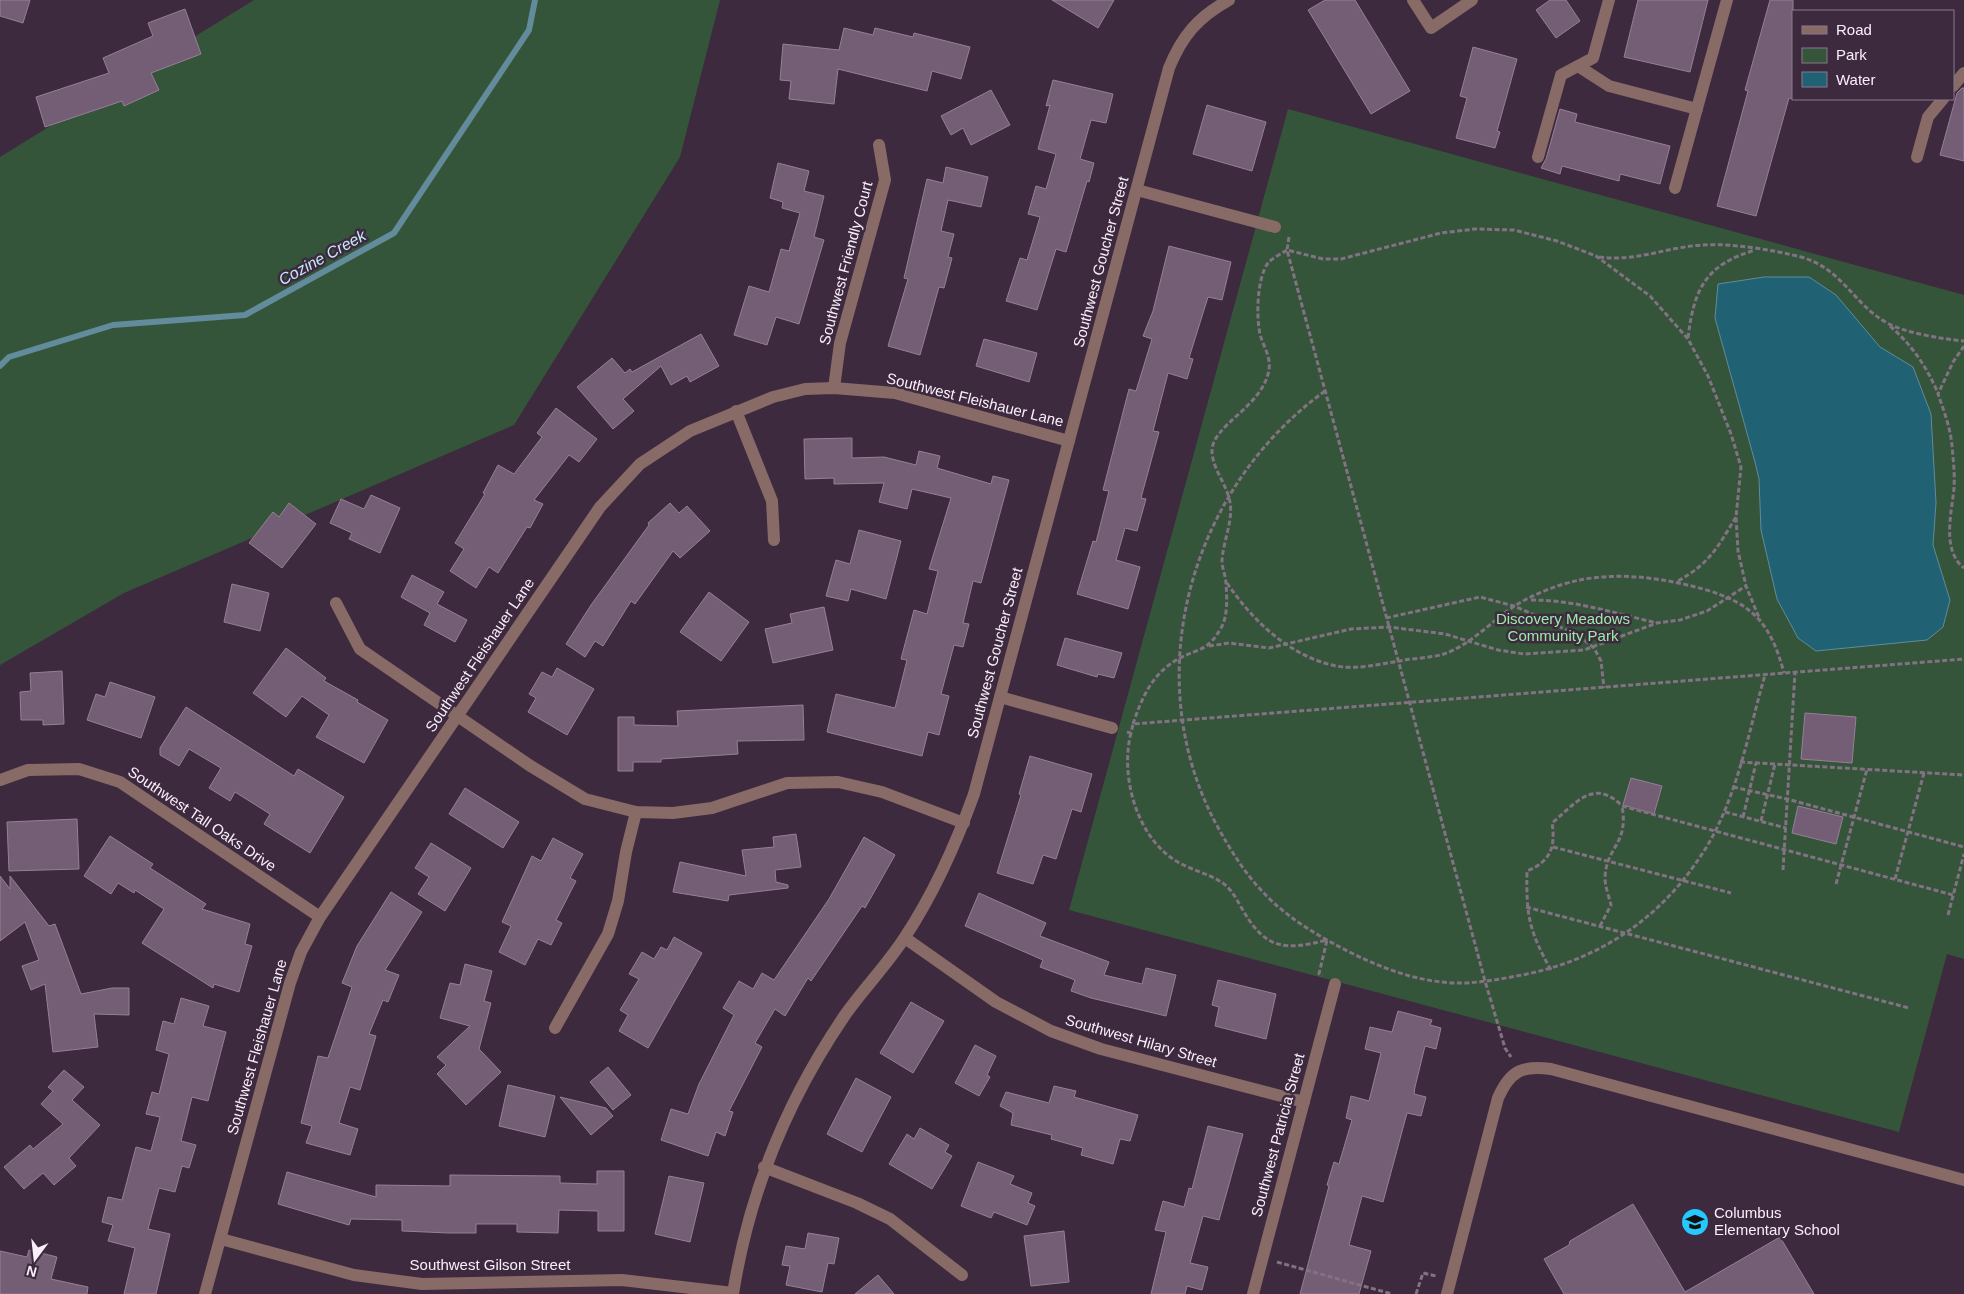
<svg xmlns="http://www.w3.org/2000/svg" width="1964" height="1294" font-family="Arial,sans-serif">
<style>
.green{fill:#345539}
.water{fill:#206174;stroke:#628b9c}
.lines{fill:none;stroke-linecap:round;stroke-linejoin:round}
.stream{stroke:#628b9c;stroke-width:6}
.building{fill:#745e75;stroke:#967f97}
.path{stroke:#837283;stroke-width:3;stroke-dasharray:5 2.5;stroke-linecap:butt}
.minor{stroke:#886a66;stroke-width:12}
.labels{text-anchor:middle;stroke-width:5;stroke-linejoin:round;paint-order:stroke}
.street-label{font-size:15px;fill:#fbeefb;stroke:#3d2a3e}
.park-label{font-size:15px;fill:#9ceaa8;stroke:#3d2a3e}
.poi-label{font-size:15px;fill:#fbeefb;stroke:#3d2a3e;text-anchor:start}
.water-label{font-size:16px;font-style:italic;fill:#c2ecfb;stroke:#3d2a3e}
</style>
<rect width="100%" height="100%" fill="#3d2a3e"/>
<g class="green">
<polygon points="254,0 720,0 680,157 514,425 124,593 0,665 0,157"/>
<polygon points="1288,109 1964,295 1964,959 1947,954 1899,1132 1069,910"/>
</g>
<polygon class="water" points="1764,277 1809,277 1836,295 1880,347 1913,367 1931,414 1936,503 1933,545 1950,600 1943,627 1927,640 1816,651 1798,638 1777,599 1761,530 1759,479 1755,462 1715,318 1718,284"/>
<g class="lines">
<polyline class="stream" points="0,366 9,357 113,325 245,315 394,233 529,30 535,0"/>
</g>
<g class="building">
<polygon points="0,0 30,0 23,23 0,16"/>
<polygon points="1052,0 1114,0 1098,28"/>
<polygon points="1325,0 1355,0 1410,91 1371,114 1308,10"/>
<polygon points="1550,0 1566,0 1580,21 1556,38 1536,10"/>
<polygon points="1638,0 1708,0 1690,72 1624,57"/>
<polygon points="1770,0 1793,0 1793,99 1789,98 1756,216 1717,206 1748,91 1745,90"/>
<polygon points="185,9 201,54 151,73 159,90 124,106 122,101 45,127 36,97 109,73 103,58 153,36 148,23"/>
<polygon points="844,28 873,35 875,28 913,37 914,33 970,47 961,79 932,71 927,91 838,69 834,104 789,99 791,81 780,80 783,44 839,50"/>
<polygon points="1473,47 1517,59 1497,131 1500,132 1495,148 1456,138 1467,98 1460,96"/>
<polygon points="1053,80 1113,94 1106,123 1091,120 1080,159 1094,163 1089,182 1087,181 1066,252 1056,249 1037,310 1006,301 1020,258 1027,260 1040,217 1028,214 1036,186 1046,189 1056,154 1038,149 1050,105 1046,106"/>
<polygon points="1962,88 1964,88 1964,161 1940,155 1957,93"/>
<polygon points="991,90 1010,125 971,145 963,128 951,135 941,116"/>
<polygon points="1207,105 1266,122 1252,171 1193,154"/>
<polygon points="1560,109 1577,114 1575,122 1670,146 1660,184 1620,174 1619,181 1562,166 1560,174 1541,168 1546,159"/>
<polygon points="778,163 809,171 804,191 824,196 814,237 824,240 799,324 776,317 767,345 734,335 749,286 769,292 781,249 789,251 800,213 782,208 783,202 770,198"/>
<polygon points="946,167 988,177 981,207 948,200 941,231 954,234 948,257 952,258 944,288 939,287 920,355 888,346 908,279 904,278 927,179 943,183"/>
<polygon points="1169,246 1231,262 1222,300 1208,297 1189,358 1193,359 1187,379 1168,373 1153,431 1159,432 1141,498 1146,499 1137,531 1125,528 1116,560 1140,567 1128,609 1077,594 1093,541 1096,542 1109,491 1103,490 1129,389 1136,391 1152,339 1143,336 1153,311"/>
<polygon points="701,334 719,366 690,382 687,376 671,385 661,366 623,399 634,411 613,429 577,387 612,358 625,373 630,369 632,372"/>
<polygon points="984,339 1037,353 1029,382 976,366"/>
<polygon points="556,408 597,439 579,462 569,455 534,500 543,504 530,528 527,527 498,573 489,567 476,588 450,571 464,549 455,543 485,494 483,493 498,465 514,474 542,437 537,433"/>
<polygon points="852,438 852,458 884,457 916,465 919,451 940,456 937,468 991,484 993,476 1009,480 981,583 973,581 963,623 969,624 963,647 954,645 941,694 949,696 939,735 928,732 922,756 827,732 836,694 895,708 907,660 901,659 914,610 927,614 938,571 929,569 951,498 912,489 907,509 879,502 884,483 834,484 834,478 805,479 804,439"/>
<polygon points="371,495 400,508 380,553 349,539 352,533 330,523 341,499 364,509"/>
<polygon points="289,503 316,524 282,568 249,543 273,512 279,517"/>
<polygon points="670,503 679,513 687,506 710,531 680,558 673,551 635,604 631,601 603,646 595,641 585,657 566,644 591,605 649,525 648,523"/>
<polygon points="859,530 901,541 886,599 851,589 848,601 826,596 836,560 850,564"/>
<polygon points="412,575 444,592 437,604 467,620 455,642 424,625 430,613 401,597"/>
<polygon points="232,584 269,593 260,631 224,622"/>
<polygon points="709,592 749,622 721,661 680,632"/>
<polygon points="824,607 833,650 773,663 765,629 792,623 790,614"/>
<polygon points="1065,638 1122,653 1114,678 1098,674 1097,677 1057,665"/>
<polygon points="286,648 326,678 324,681 358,700 357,702 388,720 364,763 316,737 329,715 302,696 286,717 253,693"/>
<polygon points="557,668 594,689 567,735 528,712 536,698 529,694 542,672 552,677"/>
<polygon points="62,671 64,724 43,725 43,720 21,720 20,692 31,691 30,673"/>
<polygon points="110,682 155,697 141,738 87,720 96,694 105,697"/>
<polygon points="803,705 804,740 737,741 738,754 661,759 661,762 633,762 633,771 618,771 618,717 634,717 634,725 678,726 677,711"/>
<polygon points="186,707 294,776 298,769 344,797 310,853 264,824 270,814 235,792 230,801 209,788 221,768 189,749 179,766 160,755 160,748"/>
<polygon points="1805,713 1856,717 1852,763 1801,759"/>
<polygon points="1030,756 1092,774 1081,812 1072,809 1056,859 1043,855 1033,884 997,873 1021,795 1019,794"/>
<polygon points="1631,778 1662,786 1654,814 1623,805"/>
<polygon points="465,788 519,822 503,848 449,814"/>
<polygon points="1798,806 1843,817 1836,844 1792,833"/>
<polygon points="77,819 79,869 9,871 7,822"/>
<polygon points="796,834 801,867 775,870 776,882 788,885 788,888 729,895 728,901 673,892 680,862 746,876 742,850 774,847 773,837"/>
<polygon points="110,836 153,864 150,868 206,904 202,909 250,924 245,944 252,946 239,992 214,984 213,988 142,943 164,909 135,890 134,893 118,883 111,894 84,876"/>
<polygon points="864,837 895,855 865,908 862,906 811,981 808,978 785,1016 775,1009 755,1043 762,1047 729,1111 733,1112 725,1136 716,1132 708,1156 661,1140 671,1109 688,1114 699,1084 734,1015 723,1008 739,981 753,989 762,973 774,980 829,899"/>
<polygon points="553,838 583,854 570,878 576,881 556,920 562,923 551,945 538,939 525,965 499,952 511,926 502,922 532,856 541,861"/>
<polygon points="431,843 471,868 445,911 418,894 429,877 415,868"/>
<polygon points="0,876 10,889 10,876 49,926 55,924 81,994 112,988 129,988 129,1015 94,1014 98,1047 53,1052 45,984 31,990 22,966 39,960 25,922 0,941"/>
<polygon points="391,892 422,912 385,970 399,975 388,1002 383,1000 369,1034 376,1036 360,1090 350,1087 339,1123 358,1129 350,1155 306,1143 312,1126 301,1123 318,1056 328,1058 352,987 342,983 357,946"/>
<polygon points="979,893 1046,923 1040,936 1109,962 1104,975 1142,984 1146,968 1176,975 1166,1016 1091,998 1071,991 1075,980 1040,967 1043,960 965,926"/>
<polygon points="674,937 702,953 648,1048 619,1031 628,1015 620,1010 639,979 629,974 642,952 654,959 661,947 667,950"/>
<polygon points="465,964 492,971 484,1001 491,1003 479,1049 501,1072 466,1105 437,1074 446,1065 437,1057 470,1026 440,1018 450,983 460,985"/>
<polygon points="1218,980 1276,994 1266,1039 1215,1026 1219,1007 1212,1005"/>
<polygon points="181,998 209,1006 203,1026 226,1032 208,1101 192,1097 181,1141 196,1145 189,1168 182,1166 175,1192 159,1188 148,1229 170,1234 156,1294 124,1294 135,1248 108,1241 113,1225 102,1222 108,1197 122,1200 136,1147 151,1151 160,1117 146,1114 152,1092 159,1094 169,1054 156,1050 163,1021 174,1024"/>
<polygon points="911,1002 944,1021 913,1073 880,1053"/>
<polygon points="1398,1011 1432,1020 1430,1025 1441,1028 1436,1049 1425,1046 1415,1087 1414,1094 1426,1097 1421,1116 1407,1113 1383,1202 1362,1196 1349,1245 1371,1251 1359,1294 1300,1294 1329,1186 1327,1185 1334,1162 1339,1164 1352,1120 1346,1118 1351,1096 1369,1101 1381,1053 1365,1049 1370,1027 1392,1032"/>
<polygon points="975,1045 996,1056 987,1075 990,1077 979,1096 955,1083"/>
<polygon points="608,1067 631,1095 613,1110 590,1082"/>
<polygon points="64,1070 84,1087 72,1100 100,1125 69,1158 76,1166 54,1185 43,1173 24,1189 4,1167 30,1145 33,1149 63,1124 41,1104 53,1091 48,1087"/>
<polygon points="856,1078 891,1097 862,1152 827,1134"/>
<polygon points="508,1085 555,1096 545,1137 499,1126"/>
<polygon points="1054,1086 1076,1091 1074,1097 1138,1115 1130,1141 1120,1139 1113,1164 1081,1155 1083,1148 1051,1139 1052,1135 1011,1125 1013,1113 1000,1106 1006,1092 1049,1103"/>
<polygon points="560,1097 606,1108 613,1116 591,1135"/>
<polygon points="1208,1126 1243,1134 1219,1220 1203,1216 1190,1263 1208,1267 1202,1290 1187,1286 1185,1294 1151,1294 1166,1232 1155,1230 1163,1201 1184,1207 1189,1188 1192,1189"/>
<polygon points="920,1128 949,1145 945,1152 952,1156 932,1189 889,1164 907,1134 914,1139"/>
<polygon points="978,1162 1014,1176 1010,1184 1032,1193 1028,1203 1035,1206 1027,1225 994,1212 991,1218 961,1206"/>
<polygon points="597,1171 624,1171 624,1231 598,1231 598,1211 559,1210 558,1233 517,1232 517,1224 476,1224 476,1233 449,1233 402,1231 402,1220 351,1219 349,1225 278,1204 287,1172 376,1197 376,1185 450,1186 450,1175 560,1176 560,1183 597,1184"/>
<polygon points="669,1176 704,1183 690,1242 655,1234"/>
<polygon points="1633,1204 1685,1292 1780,1237 1814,1294 1564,1294 1544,1259 1569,1245 1570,1241"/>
<polygon points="1064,1231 1069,1282 1031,1286 1024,1236"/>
<polygon points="808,1233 839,1238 834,1264 828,1263 822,1292 786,1285 790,1266 782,1265 786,1246 805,1249"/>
<polygon points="29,1250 57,1257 51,1279 88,1287 87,1294 0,1294 0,1251 27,1257"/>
<polygon points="878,1275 894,1294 855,1294"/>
</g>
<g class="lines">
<g class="path">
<polyline points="1289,237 1287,250 1485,981 1505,1048 1511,1057"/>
<path d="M 1599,257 C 1637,262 1666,247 1703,245 C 1732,243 1773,250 1801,257 C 1843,269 1852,303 1887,323 C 1905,333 1943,339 1964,341"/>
<path d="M 1890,326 C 1912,345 1926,366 1938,393"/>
<path d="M 1688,338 C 1694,289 1705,265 1755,250"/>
<path d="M 1964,346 L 1953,362 L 1938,394 C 1944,411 1950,427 1952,445 C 1953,459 1955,474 1954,488 C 1952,512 1941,550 1964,568"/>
<path d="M 1325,391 C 1192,487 1137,673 1215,822 C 1246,879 1270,908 1327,940 C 1366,962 1413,983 1459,983 C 1480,983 1501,979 1522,975 C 1595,961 1656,922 1698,860 C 1736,806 1747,737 1765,675"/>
<path d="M 1678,581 C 1710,563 1717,548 1736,517"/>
<path d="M 1227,583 C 1253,621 1289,656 1336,666 C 1357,670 1379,664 1400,661 C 1414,658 1431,658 1444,654 C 1470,645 1491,622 1513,607 C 1531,595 1559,584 1580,580 C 1621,572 1663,578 1703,589 C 1753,603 1771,624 1784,673"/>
<path d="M 1531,600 C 1575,600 1614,613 1657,623"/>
<polyline points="1386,618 1480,597 1514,606 1549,621 1583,639 1594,648 1601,661 1604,688"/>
<polyline points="1209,646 1229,643 1269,648 1351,629 1389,627 1445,634 1498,650 1524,654 1584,650 1657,623 1680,620 1707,611 1746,586"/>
<path d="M 1133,724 C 1142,697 1153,672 1180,658 C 1200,648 1208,651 1221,628 C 1228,616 1227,598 1226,584 C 1226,576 1222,569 1222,561 C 1223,540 1235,518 1229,498 C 1225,482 1213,469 1212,452 C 1211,425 1262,408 1269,370 C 1271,356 1263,346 1260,334 C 1256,316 1257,278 1268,263 C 1272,258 1281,254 1287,250 L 1323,259 L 1341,259 L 1441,233 L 1475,229 L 1514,230 L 1557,241 L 1596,256 L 1650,296 L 1688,339 L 1708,376 L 1731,434 L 1741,467 L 1736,517 L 1738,551 L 1746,586 L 1760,620"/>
<polyline points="1127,732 1131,733 1133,724 1964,659"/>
<path d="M 1131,733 C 1120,775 1136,834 1173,859 C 1189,870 1209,873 1224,884 C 1233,891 1238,902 1244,912 C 1267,951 1287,950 1327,940 L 1319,974 L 1322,976"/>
<polyline points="1740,762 1964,775"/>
<polyline points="1733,787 1787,799 1964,847"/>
<polyline points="1725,812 1786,828"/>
<polyline points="1743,817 1756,763"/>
<polyline points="1761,821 1775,764"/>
<polyline points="1553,847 1731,893"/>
<polyline points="1783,870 1795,672"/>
<polyline points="1895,879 1924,773"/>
<polyline points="1836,884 1867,769"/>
<polyline points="1526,907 1909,1008"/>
<polyline points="1948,915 1964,854"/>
<path d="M 1600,926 L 1611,905 C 1609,897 1605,886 1605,878 C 1606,846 1629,845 1622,806"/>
<path d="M 1551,970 C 1529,931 1526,915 1527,871 C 1550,862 1556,847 1552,823 C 1575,804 1594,777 1622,806 L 1953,895"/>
<polyline points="1277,1262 1392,1294"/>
<polyline points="1416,1294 1423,1273 1436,1276"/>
</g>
<g class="minor">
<polyline points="1413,0 1431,28 1472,0"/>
<polyline points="1578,66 1609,86 1697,109"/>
<polyline points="1953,86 1964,73"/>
<polyline points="1538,157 1561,75 1593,58 1609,0"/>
<polyline points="1917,157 1928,117 1943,99"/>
<polyline points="1675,188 1727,0"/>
<polyline points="1137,190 1275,227"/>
<polyline points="834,388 840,343 885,180 879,145"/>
<polyline points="736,411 772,501 774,540"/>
<polyline points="336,603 360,649 529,765 585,799 636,812 673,813 712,808 787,783 838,782 882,792 964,823"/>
<polyline points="1000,697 1112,728"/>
<polyline points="0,780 28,770 79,769 120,782 320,917"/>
<polyline points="905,938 996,1002 1051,1031 1101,1049 1304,1102"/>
<polyline points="555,1028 608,934 618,901 626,852 636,812"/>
<polyline points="764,1167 857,1203 890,1219 962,1275"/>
<polyline points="221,1239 354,1275 422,1284 622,1280 733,1293"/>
<polyline points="205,1294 290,983 301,952 320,917 600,507 640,464 690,431 773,397 805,389 834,388 895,393 1069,441"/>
<path d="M 733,1294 C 749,1192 787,1100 845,1015 C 864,988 887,965 905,937 C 934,893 956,844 974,794 L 1169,68 C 1182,36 1198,17 1229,0"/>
<polyline points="1253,1294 1335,984"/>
<path d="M 1447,1294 L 1498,1098 C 1510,1071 1522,1065 1551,1069 L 1964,1180"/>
</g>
</g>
<defs>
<g id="school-disc" transform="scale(1.4375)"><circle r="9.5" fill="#26c9fe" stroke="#3d2a3e"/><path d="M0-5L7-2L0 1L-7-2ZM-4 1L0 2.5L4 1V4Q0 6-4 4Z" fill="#111"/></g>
</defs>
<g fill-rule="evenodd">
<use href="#school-disc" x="1695" y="1222"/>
</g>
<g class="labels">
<g class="street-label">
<text transform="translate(1101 262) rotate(-75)" y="5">Southwest Goucher Street</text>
<text transform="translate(846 263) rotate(-75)" y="5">Southwest Friendly Court</text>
<text transform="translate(975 400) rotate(14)" y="5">Southwest Fleishauer Lane</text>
<text transform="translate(995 653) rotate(-75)" y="5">Southwest Goucher Street</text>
<text transform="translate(480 655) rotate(-56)" y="5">Southwest Fleishauer Lane</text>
<text transform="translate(202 819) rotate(34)" y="5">Southwest Tall Oaks Drive</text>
<text transform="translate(1141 1041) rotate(16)" y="5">Southwest Hilary Street</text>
<text transform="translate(257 1047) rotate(-74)" y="5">Southwest Fleishauer Lane</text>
<text transform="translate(1278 1135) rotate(-75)" y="5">Southwest Patricia Street</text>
<text x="490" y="1270">Southwest Gilson Street</text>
</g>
<g class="park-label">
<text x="1563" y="624">Discovery Meadows<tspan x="1563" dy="17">Community Park</tspan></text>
</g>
<g class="poi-label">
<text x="1714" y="1218">Columbus<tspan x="1714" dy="17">Elementary School</tspan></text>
</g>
<g class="water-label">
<text transform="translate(322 257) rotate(-29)" y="6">Cozine Creek</text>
</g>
</g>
<rect x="1792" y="10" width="162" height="90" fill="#3d2a3e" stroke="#89788a"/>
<rect x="1802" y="26" width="25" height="8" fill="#886a66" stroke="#89788a"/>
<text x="1836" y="35" font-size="15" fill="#fbeefb">Road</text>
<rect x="1802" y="48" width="25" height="15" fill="#345539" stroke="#89788a"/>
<text x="1836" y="60" font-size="15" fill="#fbeefb">Park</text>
<rect x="1802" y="72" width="25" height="15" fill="#206174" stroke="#89788a"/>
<text x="1836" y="85" font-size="15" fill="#fbeefb">Water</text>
<g transform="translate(35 1259) rotate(195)" stroke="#3d2a3e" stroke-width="4" paint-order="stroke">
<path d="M0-4L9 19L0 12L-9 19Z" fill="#fbeefb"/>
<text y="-8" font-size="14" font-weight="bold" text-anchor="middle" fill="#fbeefb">N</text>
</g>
</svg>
